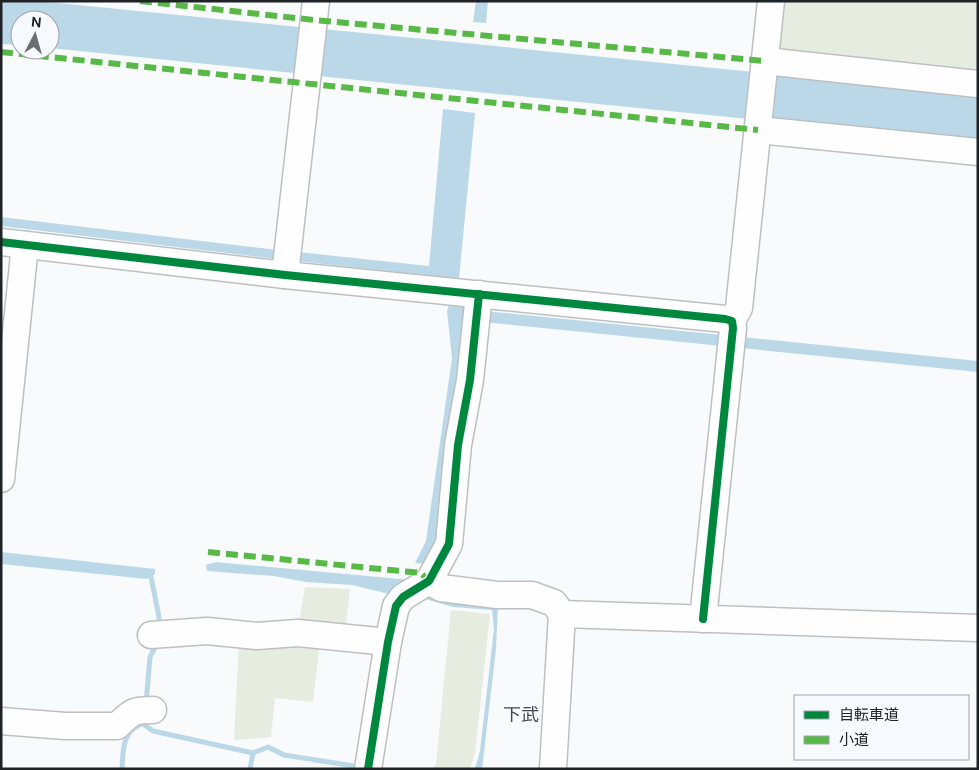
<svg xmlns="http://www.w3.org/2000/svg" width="979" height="770" font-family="'DM Sans','Noto Sans JP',sans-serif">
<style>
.green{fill:#e6ede0}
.water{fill:#bbd8e8}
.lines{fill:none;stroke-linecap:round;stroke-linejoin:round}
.stream{stroke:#bbd8e8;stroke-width:5}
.minor-casing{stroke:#bdc0c2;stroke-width:29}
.minor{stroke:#fefeff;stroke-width:26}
.quiet{stroke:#58b947;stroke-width:6;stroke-dasharray:12 6;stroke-linecap:butt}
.cycleway-casing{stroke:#f6f9fe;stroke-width:11}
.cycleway{stroke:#00873e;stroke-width:8}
.labels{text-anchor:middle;stroke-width:4.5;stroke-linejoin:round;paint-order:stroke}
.neighbourhood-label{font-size:18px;fill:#414850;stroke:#f6f9fe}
</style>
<rect width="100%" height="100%" fill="#f8fafc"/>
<g class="green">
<polygon points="778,1 978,1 978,80 772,58"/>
<polygon points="305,587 350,589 345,631 298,628"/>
<polygon points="451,610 490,614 475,753 470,769 432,769 436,764"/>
<polygon points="239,642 320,642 313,702 275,698 271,737 234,740"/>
</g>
<g class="water">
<polygon points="1,1 38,1 299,27 297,41 321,43 323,29 775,74 978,96 978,142 318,76 320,62 296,59 294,73 50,48 50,20 20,20 20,45 1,44"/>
<polygon points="476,1 488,1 486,23 473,22"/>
<polygon points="443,109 475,113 459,279 297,261 298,252 429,266"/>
<polygon points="1,217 278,250 277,259 1,226"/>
<polygon points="450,302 461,302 466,314 438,540 425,564 415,563 426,541 452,358 447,311"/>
<polygon points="485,311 978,361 978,372 484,322"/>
<polygon points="1,552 155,569 155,574 147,579 1,564"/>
<polygon points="216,562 411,580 393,595 352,585 306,582 274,576 207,571 206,565"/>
<polygon points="423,593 498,605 496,649 482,769 475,769 480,751 494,629 492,610 453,607 418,597"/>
</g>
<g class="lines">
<g class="stream">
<polyline points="151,577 159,617 159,628"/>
<polyline points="146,704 150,657 158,642"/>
<polyline points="143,724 153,731 253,753 268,747 284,755 354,766"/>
<path d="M 122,769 C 123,757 122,739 132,730 C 136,726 141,726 144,721"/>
<polyline points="250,769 253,753"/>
</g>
<g class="minor-casing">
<g id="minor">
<polyline points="765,61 978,84"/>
<polyline points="758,130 978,152"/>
<polyline points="1,242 285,275 725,319 732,321 733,328 703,619"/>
<polyline points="285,275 316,1"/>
<polyline points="732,321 739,308 771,1"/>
<polyline points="1,479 25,245"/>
<polyline points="429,581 441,588 497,595 532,595 554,603 562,614 553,769"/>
<polyline points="562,614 978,628"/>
<polyline points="151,635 207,631 257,636 298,633 388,642"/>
<path d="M 1,721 L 65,726 L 117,726 C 132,712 132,710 153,710"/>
<polyline points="368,769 388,642 396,606 403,597 429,581 449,544 458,445 470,380 479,294"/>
</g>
</g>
<use href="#minor" class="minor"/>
<g class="quiet">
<polyline points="140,1 314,20 765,61"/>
<polyline points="1,52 758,130"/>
<polyline points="208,552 421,573 429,581"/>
</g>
<g class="cycleway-casing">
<g id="cycleway">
<polyline points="1,242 285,275 725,319 732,321 733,328 703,619"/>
<polyline points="368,769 388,642 396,606 403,597 429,581 449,544 458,445 470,380 479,294"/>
</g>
</g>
<use href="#cycleway" class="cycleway"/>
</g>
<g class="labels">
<g class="neighbourhood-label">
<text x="521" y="721">下武</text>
</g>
</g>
<rect width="979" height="770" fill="none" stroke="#202326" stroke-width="5"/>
<rect x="794" y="695" width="175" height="65" fill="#f6f9fe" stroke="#a0a3a8"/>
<rect x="804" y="711" width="25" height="8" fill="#00873e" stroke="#a0a3a8"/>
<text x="839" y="720" font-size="15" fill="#202326">自転車道</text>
<rect x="804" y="736" width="25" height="8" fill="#58b947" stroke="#a0a3a8"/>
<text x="839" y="745" font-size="15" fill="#202326">小道</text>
<g transform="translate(35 35) rotate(6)"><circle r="24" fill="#f6f9fe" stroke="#a0a3a8"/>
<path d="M0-4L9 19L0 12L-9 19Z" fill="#6c6e71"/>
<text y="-8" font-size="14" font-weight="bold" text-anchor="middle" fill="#202326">N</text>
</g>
</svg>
